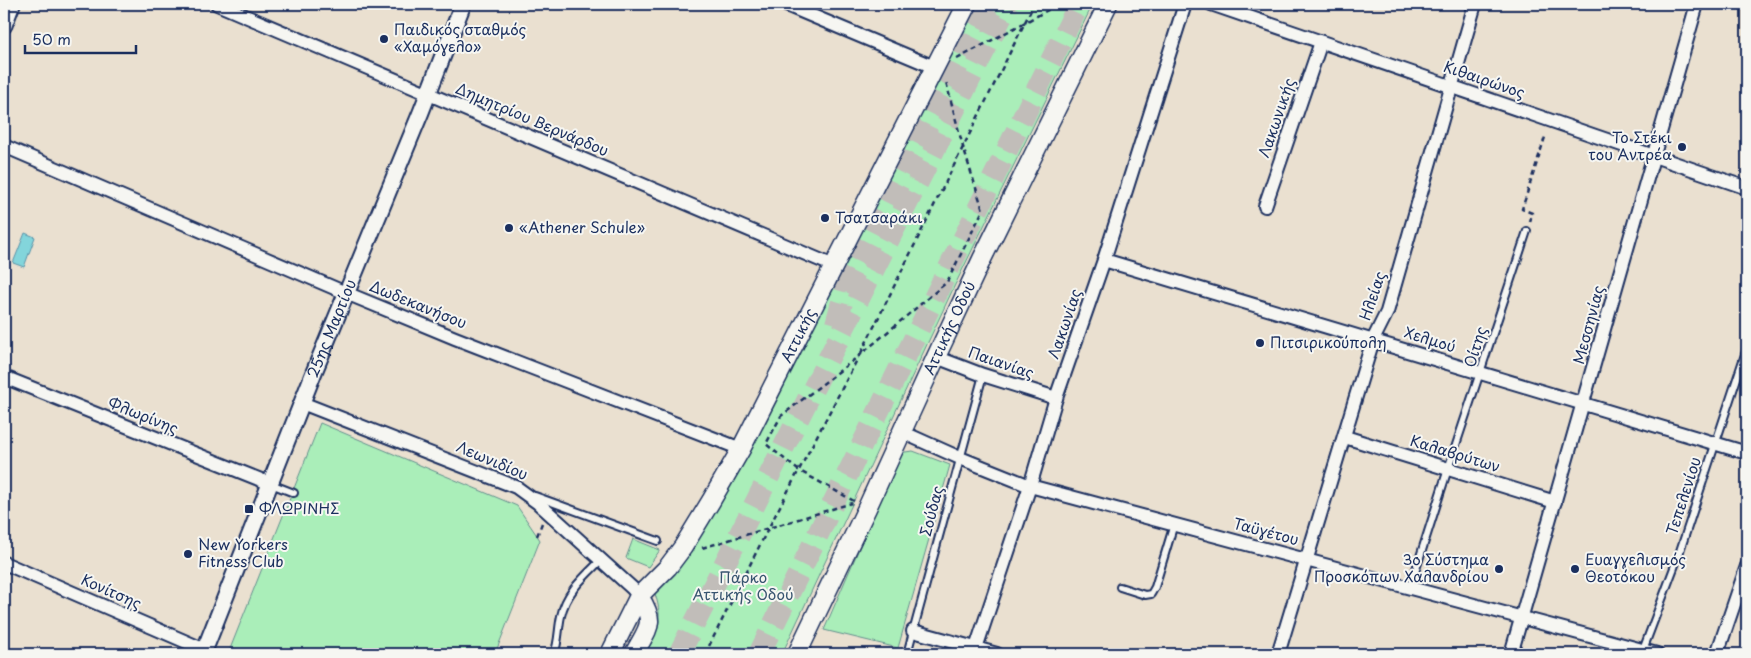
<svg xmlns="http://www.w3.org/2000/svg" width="1751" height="658" font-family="'Playpen Sans',sans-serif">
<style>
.green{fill:#aaeeb9;stroke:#628e8c}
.water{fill:#83d5db;stroke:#5993a9}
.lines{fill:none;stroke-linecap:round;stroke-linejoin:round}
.motorway-tunnel{stroke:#c1bdb9;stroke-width:22;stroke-dasharray:22 11;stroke-linecap:butt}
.service-casing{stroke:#1b2f5e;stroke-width:10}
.minor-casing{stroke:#1b2f5e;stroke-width:16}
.tertiary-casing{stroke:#1b2f5e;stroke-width:19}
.secondary-casing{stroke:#1b2f5e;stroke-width:21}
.path{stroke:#1b2f5e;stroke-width:2.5;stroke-dasharray:5 4;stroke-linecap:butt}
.service{stroke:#f6f6f2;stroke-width:6}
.minor{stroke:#f6f6f2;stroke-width:12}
.tertiary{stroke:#f6f6f2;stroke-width:15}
.secondary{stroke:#f6f6f2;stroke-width:18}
.poi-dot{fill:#1b2f5e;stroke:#f6f6f2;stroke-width:2}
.labels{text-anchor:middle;stroke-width:4;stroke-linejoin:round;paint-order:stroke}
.poi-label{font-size:15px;fill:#1b2f5e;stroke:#f6f6f2;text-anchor:start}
.street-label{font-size:15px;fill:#1b2f5e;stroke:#f6f6f2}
.park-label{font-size:15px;fill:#385570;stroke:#f6f6f2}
</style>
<rect width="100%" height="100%" fill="#eae0d0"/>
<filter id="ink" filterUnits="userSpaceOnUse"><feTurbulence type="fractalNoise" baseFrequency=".02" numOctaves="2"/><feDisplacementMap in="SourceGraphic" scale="10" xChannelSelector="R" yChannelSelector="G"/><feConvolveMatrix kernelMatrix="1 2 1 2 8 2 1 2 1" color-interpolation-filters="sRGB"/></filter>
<g filter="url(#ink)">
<g class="green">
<path d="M 979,4 L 1093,4 L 953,289 L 782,654 L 645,654 C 657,632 664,620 655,594 L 693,546 L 718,507 L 745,457 L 950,57 Z"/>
<polygon points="320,423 517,506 540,540 495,654 228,654"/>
<polygon points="913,451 950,465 898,648 824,630 898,458 905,452"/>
<polygon points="633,539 660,550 648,567 626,558"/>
</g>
<polygon class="water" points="25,233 35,237 24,267 13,263"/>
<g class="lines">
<g class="motorway-tunnel">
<polyline points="836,324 846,288 989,4"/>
<polyline points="679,654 1008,4"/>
<polyline points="759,654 1079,4"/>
</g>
<g class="service-casing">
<g id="service">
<polyline points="271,484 294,493"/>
<polyline points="535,496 658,541"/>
<polyline points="1120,587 1145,595 1151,594 1155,587 1174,524"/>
<polyline points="1410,588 1448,469 1527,231"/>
<polyline points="1643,650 1678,557 1747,348"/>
<path d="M 554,654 C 559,642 558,629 561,616 C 566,592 584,577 601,560"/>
<polyline points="907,654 983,375"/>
</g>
</g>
<g class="minor-casing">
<g id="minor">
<polyline points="217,4 834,266"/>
<polyline points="784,4 934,67"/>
<polyline points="1211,4 1747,188"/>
<polyline points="4,146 346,293 455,338 741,449"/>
<polyline points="1265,206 1321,42"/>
<polyline points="1104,260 1747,453"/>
<polyline points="936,357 983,375 1056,398"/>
<polyline points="4,377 271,484"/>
<polyline points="302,403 516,487 538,503 632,588 639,596"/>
<polyline points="902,432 960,458 1030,486 1657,654"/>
<polyline points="1345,437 1555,502"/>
<polyline points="4,563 205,650"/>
<polyline points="913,631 997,654"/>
<polyline points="974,654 1030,486 1056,398 1104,260 1185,4"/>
<polyline points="1278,654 1373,340 1387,312 1475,4"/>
<polyline points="1511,654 1697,4"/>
<polyline points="1717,654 1747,566"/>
</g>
</g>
<g class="tertiary-casing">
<g id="tertiary">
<polyline points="4,25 12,4"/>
<path id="s1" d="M 203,654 L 314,372 L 421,112 L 463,4"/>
</g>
</g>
<g class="secondary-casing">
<g id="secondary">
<path id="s2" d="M 610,654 L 639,596 L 668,567 L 683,547 L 711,501 L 741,449 L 967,4"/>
<path d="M 634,654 C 648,627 657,624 639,596"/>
<path id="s3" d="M 797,654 L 867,508 L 936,357 L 982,259 L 1108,4"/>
</g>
</g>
<g class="path">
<polyline points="957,59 1059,4"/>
<polyline points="1530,222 1532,213 1522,209 1546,134"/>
<polyline points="861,353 1034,4"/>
<polyline points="854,501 798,470 766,444 781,416 859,356 947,282 983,210 963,147 946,82"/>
<polyline points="537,536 542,523"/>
<polyline points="702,548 852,503"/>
<polyline points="705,654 768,529 858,358"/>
</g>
<use href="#service" class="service"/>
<use href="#minor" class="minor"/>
<use href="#tertiary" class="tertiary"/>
<use href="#secondary" class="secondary"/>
</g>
</g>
<g class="poi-dot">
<circle cx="384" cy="39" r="5"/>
<circle cx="1682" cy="147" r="5"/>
<circle cx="825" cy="218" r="5"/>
<circle cx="509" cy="228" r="5"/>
<circle cx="1260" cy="343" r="5"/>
<rect x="244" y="504" width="10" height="10" rx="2.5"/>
<circle cx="188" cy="554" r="5"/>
<circle cx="1499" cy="569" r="5"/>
<circle cx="1575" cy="569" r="5"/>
</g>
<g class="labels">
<g class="poi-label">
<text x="394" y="35">Παιδικός σταθμός<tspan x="394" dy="17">«Χαμόγελο»</tspan></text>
<text x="1672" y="143" text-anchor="end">Το Στέκι<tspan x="1672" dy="17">του Αντρέα</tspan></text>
<text x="835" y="223">Τσατσαράκι</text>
<text x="519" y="233">«Athener Schule»</text>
<text x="1270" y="348">Πιτσιρικούπολη</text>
<text x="259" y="514">ΦΛΩΡΙΝΗΣ</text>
<text x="198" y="550">New Yorkers<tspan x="198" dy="17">Fitness Club</tspan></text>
<text x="1489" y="565" text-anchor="end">3ο Σύστημα<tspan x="1489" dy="17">Προσκόπων Χαλανδρίου</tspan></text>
<text x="1585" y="565">Ευαγγελισμός<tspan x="1585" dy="17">Θεοτόκου</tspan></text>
</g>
<g class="street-label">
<text transform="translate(1484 80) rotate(19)" y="5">Κιθαιρώνος</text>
<text transform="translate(1277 118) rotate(-71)" y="5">Λακωνικής</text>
<text transform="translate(532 120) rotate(23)" y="5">Δημητρίου Βερνάρδου</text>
<text transform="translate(1373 296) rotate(-71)" y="5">Ηλείας</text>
<text transform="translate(418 305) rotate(22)" y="5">Δωδεκανήσου</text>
<text transform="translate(1065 324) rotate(-71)" y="5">Λακωνίας</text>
<text transform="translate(1589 325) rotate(-75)" y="5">Μεσσηνίας</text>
<text dy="5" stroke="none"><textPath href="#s3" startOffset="360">Αττικής Οδού</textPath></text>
<text dy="5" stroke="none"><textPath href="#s1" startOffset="350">25ης Μαρτίου</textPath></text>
<text dy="5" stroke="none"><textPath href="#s2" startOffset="372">Αττικής</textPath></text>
<text transform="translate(1430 340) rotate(17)" y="5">Χελμού</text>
<text transform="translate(1476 347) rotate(-72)" y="5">Οίτης</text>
<text transform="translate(1001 363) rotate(19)" y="5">Παιανίας</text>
<text transform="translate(143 416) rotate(22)" y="5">Φλωρίνης</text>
<text transform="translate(1455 454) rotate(17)" y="5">Καλαβρύτων</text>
<text transform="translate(492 461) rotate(23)" y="5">Λεωνιδίου</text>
<text transform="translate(1684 496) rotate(-72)" y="5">Τεπελενίου</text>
<text transform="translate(932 511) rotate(-75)" y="5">Σούδας</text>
<text transform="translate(1266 532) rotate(15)" y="5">Ταϋγέτου</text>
<text transform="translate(111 592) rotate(24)" y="5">Κονίτσης</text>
</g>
<g class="park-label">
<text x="743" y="583">Πάρκο<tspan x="743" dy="17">Αττικής Οδού</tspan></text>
</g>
</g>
<rect width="1751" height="658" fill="none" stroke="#f6f6f2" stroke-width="20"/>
<rect x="10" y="10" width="1731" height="638" fill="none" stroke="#1b2f5e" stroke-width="2" filter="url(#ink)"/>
<path d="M25 45v8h111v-8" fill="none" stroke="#1b2f5e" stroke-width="2.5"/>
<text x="32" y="45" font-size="15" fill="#1b2f5e" stroke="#f6f6f2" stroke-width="4" paint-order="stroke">50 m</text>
</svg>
